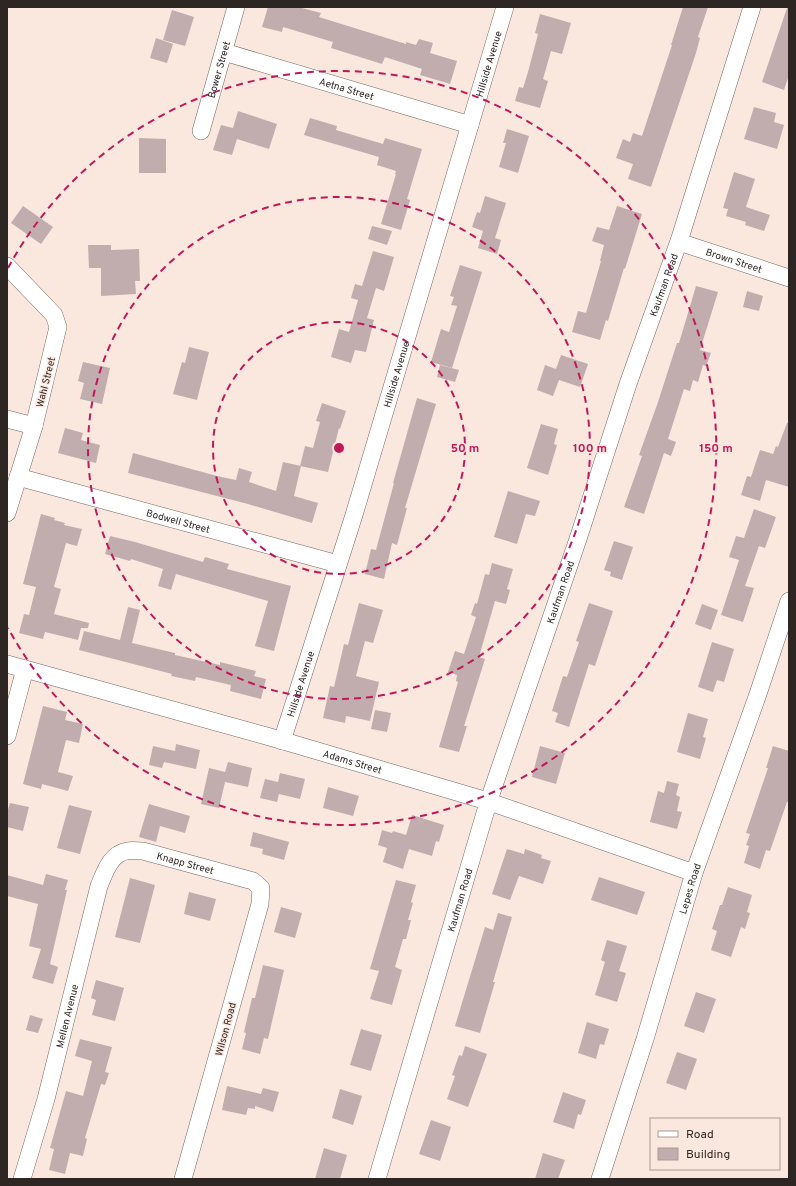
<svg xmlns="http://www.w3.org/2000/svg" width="796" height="1186" font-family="Overpass,sans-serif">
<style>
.building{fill:#c1adad}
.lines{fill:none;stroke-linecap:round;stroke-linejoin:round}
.minor-casing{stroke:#75665e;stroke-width:18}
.minor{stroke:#fff;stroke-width:17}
.ring{fill:none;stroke:#c2185b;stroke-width:2;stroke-dasharray:7 5}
.labels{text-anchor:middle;stroke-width:3;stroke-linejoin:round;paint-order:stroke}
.street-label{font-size:10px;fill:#2d2623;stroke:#fae8df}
.centre{fill:#c2185b;stroke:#fae8df;stroke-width:2}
.ring-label{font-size:12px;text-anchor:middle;font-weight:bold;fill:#c2185b;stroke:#fae8df;stroke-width:3;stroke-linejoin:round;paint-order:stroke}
</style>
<rect width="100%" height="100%" fill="#fae8df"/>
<g class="building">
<polygon points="268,7 298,7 321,13 319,17 406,44 406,42 416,45 419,39 433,43 430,53 457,61 450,84 420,75 422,69 385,57 382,64 331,48 333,42 283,27 282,32 262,27"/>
<polygon points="683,7 708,7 698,37 700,38 696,53 651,187 628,179 633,164 616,158 623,139 630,142 633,133 642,136 672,45 671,45"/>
<polygon points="787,8 789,8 789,75 784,90 762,82"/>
<polygon points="172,10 194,17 185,46 163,40"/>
<polygon points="540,14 571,23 562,54 551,51 543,79 548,81 540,108 515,101 519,87 523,88 528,72 538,34 535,33"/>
<polygon points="156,38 173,44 167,63 150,58"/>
<polygon points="754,107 776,113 774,122 784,125 777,149 744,139"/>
<polygon points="238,111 277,124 269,149 237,139 232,155 213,150 221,125 233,128"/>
<polygon points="310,118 337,126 336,130 383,144 385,138 422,149 407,199 410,200 401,230 381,224 396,174 395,174 396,171 377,165 379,157 304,135"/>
<polygon points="507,129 529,136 518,173 499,167 506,143 503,143"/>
<polygon points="139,138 166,139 166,173 139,173"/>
<polygon points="734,172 755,179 746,207 770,215 764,231 745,225 746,222 726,216 728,209 723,208"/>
<polygon points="485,196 506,203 495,238 501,240 497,254 478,248 483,231 472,227 477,212 480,213"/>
<polygon points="23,206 53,227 41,244 11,223"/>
<polygon points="617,206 642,214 625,269 624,268 608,321 606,320 600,340 572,332 578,311 586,313 601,261 600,261 604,245 592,241 597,227 609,230"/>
<polygon points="372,226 392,231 387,245 368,239"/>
<polygon points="88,245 111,245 111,250 139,249 140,281 135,281 136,294 101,296 101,268 89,268"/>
<polygon points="373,251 394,257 384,291 376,288 367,318 374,320 366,352 355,350 351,363 331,357 339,329 349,332 358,300 351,298 355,284 362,286"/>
<polygon points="460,265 482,272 452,368 431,362 441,329 449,332 457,306 451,305 454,297 450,296"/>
<polygon points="696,286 718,292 700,350 711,353 706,366 703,365 698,382 693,380 690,391 684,389 668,439 676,442 671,456 664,453 644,514 624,507 642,456 639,455 657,405 677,343 679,343"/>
<polygon points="747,291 763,296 759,311 743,307"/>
<polygon points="189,347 209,352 197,400 173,394 182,362 185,363"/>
<polygon points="561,355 588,364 580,387 559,380 553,396 537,390 545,365 556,369"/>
<polygon points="83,362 110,368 102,404 80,399 84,383 78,381"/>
<polygon points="440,365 459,370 455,382 437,377"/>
<polygon points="417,398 436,404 405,508 407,508 397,545 392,543 384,579 365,574 371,549 376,550 394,483 393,483"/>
<polygon points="322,403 346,411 340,429 339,428 328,472 300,466 305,446 313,448 320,422 316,421"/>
<polygon points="787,423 789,423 789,487 766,480 760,501 741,495 747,476 751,477 760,450 773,454 776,446 778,447"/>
<polygon points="541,424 558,429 554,444 557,445 548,475 527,468"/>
<polygon points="65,428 83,433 81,440 100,445 96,463 58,453"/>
<polygon points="133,453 217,476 236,480 239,468 252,472 249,482 276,491 283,462 301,466 294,496 318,503 312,523 248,504 128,473"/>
<polygon points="508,491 540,501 535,516 526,514 517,544 494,537"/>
<polygon points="754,509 776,517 765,548 759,546 745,586 754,588 743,622 721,615 739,560 729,557 736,536 744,538"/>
<polygon points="41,514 55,518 54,520 65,523 64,525 82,529 77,546 66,543 54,587 61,589 54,614 89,623 88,628 81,628 78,640 45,632 43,639 19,633 24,614 29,615 36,587 23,584"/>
<polygon points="110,536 135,542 203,562 205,557 229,564 227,569 291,586 274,651 255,646 268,601 176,574 171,590 158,586 163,569 131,559 130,561 105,554"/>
<polygon points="614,541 633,547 622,580 610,576 611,572 604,570"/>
<polygon points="492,563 513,569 507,589 510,590 506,604 495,601 479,657 485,659 464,726 467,726 459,752 439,747 458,682 456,681 457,675 448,672 455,651 464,654 476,617 471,615 475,603 477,604 485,574 489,575"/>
<polygon points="359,603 383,610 373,643 365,641 356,676 379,682 370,721 346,716 345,723 323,718 330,686 334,687 344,644 348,645"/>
<polygon points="589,603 613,611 595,666 589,664 569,727 555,722 558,713 552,711 563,676 567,677 579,642 576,641"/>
<polygon points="702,604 718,610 711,630 695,624"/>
<polygon points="128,607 140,610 132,643 175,653 175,655 220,665 220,662 256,671 254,676 266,679 261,699 230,691 231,685 196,677 195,681 171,676 172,674 79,650 84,631 120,640"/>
<polygon points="712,642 734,649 724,682 717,680 713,692 698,687"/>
<polygon points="43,706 67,712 65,720 83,724 79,743 66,740 58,772 73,776 68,791 42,784 41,789 23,784"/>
<polygon points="375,710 391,713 387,732 371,729"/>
<polygon points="688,713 708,719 703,737 706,738 700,759 677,752"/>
<polygon points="176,744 200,750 196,769 164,762 162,768 149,765 153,746 175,751"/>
<polygon points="540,746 565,753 556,784 532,777"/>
<polygon points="773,746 789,751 789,802 787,802 770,851 766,850 760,869 744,863 749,846 746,845 750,834 746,833 768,768 766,768"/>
<polygon points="228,762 252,768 248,787 225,782 219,808 201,804 209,768 225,772"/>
<polygon points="280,773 305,779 300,799 279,794 277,802 260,798 265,779 278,782"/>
<polygon points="667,781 679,784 676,795 680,797 677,811 682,812 677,829 650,822 658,791 664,793"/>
<polygon points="328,787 359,796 353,816 323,808"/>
<polygon points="10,803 29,807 23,831 7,827 7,813"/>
<polygon points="149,804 190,816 185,833 160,826 156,842 139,837"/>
<polygon points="69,805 92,811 80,854 57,848"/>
<polygon points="412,815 444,825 439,842 436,841 432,856 409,849 403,869 383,862 387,848 378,845 382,830 392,833 393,831 406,835"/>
<polygon points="253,832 289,842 284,860 262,854 263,849 250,846"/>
<polygon points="507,849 524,854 525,849 542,855 541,858 551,861 543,884 519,876 510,900 492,894"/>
<polygon points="46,874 68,880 65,890 67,890 50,964 58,967 53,984 32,978 41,949 29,946 38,904 7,896 7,875 43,885"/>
<polygon points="599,877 645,892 637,915 591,900"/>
<polygon points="130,878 155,885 140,943 115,937"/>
<polygon points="396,880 416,885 411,902 413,903 408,920 411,920 406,939 403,939 395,967 402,970 392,1005 370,999 379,971 370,969"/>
<polygon points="728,887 752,895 747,912 750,913 745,929 741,927 731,957 711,950 717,931 712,929 720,905 722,905"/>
<polygon points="189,892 216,899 210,921 184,914"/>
<polygon points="281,907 302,913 295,938 274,932"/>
<polygon points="498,913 512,917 493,982 495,982 480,1033 455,1026 485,927 493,930"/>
<polygon points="607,940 627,946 619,971 626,973 617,1002 595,995 605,962 601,960"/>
<polygon points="263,965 284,970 268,1039 264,1038 260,1054 242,1049 246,1033 244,1032 252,998 255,998"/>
<polygon points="96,980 124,988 115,1021 92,1015 96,1000 91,998"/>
<polygon points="696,992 716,999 704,1033 684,1026"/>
<polygon points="30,1015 43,1019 38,1033 26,1030"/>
<polygon points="587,1022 609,1029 604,1045 600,1044 596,1059 578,1053"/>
<polygon points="361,1029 382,1035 371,1071 350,1065"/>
<polygon points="80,1039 112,1047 105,1072 109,1073 105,1085 101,1084 85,1138 87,1139 83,1156 70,1153 65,1174 49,1170 54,1149 50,1148 66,1091 83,1096 92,1061 75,1056"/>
<polygon points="465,1046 487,1054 468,1107 447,1099 455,1076 452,1075 459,1055 462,1056"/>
<polygon points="677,1052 697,1059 686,1090 666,1083"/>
<polygon points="227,1086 261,1094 263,1088 279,1092 273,1112 255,1106 255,1109 248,1108 246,1115 222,1110"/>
<polygon points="340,1089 362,1096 353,1125 332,1118"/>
<polygon points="563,1092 586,1100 581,1115 578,1114 574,1129 553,1122"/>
<polygon points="431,1120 451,1127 440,1161 419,1154"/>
<polygon points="324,1148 347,1155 340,1179 315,1179"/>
<polygon points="543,1153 565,1160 558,1179 535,1179"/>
</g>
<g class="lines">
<g class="minor-casing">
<g id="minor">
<path id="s1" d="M 224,52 L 470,125"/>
<path id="s2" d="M 201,131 L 236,7"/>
<path id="s3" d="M 679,242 L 789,278"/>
<polyline points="7,266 54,315 58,327 34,426 7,513"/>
<polyline points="7,419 34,426"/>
<path id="s4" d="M 18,477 L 338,564"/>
<path id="s5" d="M 7,664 L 270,737 L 484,800 L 694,873"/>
<polyline points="7,736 25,669"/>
<path id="s6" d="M 282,741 L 354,515 L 505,7"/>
<path id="s7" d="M 22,1179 L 46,1099 L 99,886 C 105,872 110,854 127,851 C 132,850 138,851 143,851 L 253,881 L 261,888 L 260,904 L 183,1179"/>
<path id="s8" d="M 377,1179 L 488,803 L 579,536 L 628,384 L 680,238 L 752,7"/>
<path id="s9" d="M 600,1179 L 645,1039 L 694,873 L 758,694 L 789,601"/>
</g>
</g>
<use href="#minor" class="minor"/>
</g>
<g class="ring">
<circle cx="339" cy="448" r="126"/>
<circle cx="339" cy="448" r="251"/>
<path d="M8 268A377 377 0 1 1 8 628"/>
</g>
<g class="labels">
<g class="street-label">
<text dy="4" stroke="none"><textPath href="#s6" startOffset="708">Hillside Avenue</textPath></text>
<text dy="4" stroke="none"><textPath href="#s2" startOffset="64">Bower Street</textPath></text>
<text dy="4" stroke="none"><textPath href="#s1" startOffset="128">Aetna Street</textPath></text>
<text dy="4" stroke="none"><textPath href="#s3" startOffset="58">Brown Street</textPath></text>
<text dy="4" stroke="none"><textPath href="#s8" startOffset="939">Kaufman Road</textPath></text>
<text dy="4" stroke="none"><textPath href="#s6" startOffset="384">Hillside Avenue</textPath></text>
<text transform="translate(45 382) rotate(-76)" y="4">Wahl Street</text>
<text dy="4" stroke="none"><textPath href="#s4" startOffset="166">Bodwell Street</textPath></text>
<text dy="4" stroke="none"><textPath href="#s8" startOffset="615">Kaufman Road</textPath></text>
<text dy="4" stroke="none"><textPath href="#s6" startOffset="60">Hillside Avenue</textPath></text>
<text dy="4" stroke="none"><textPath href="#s5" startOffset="359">Adams Street</textPath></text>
<text dy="4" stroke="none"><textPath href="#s7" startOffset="410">Knapp Street</textPath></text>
<text dy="4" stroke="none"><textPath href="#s9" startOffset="304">Lepes Road</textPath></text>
<text dy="4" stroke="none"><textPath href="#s8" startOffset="291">Kaufman Road</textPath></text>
<text dy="4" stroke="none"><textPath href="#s7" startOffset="169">Mellen Avenue</textPath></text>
<text transform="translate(225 1029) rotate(-75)" y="4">Wilson Road</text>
</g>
</g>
<circle cx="339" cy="448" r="6" class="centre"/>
<g class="ring-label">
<text x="465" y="452">50 m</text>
<text x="590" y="452">100 m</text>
<text x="716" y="452">150 m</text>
</g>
<rect width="796" height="1186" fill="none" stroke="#2d2623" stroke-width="16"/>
<rect x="650" y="1118" width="130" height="52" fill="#fae8df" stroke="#a89a94"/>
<rect x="658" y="1131" width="20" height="6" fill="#ffffff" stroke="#a89a94"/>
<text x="686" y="1138" font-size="12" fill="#2d2623">Road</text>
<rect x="658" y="1148" width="20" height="12" fill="#c1adad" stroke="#a89a94"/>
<text x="686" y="1158" font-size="12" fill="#2d2623">Building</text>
</svg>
